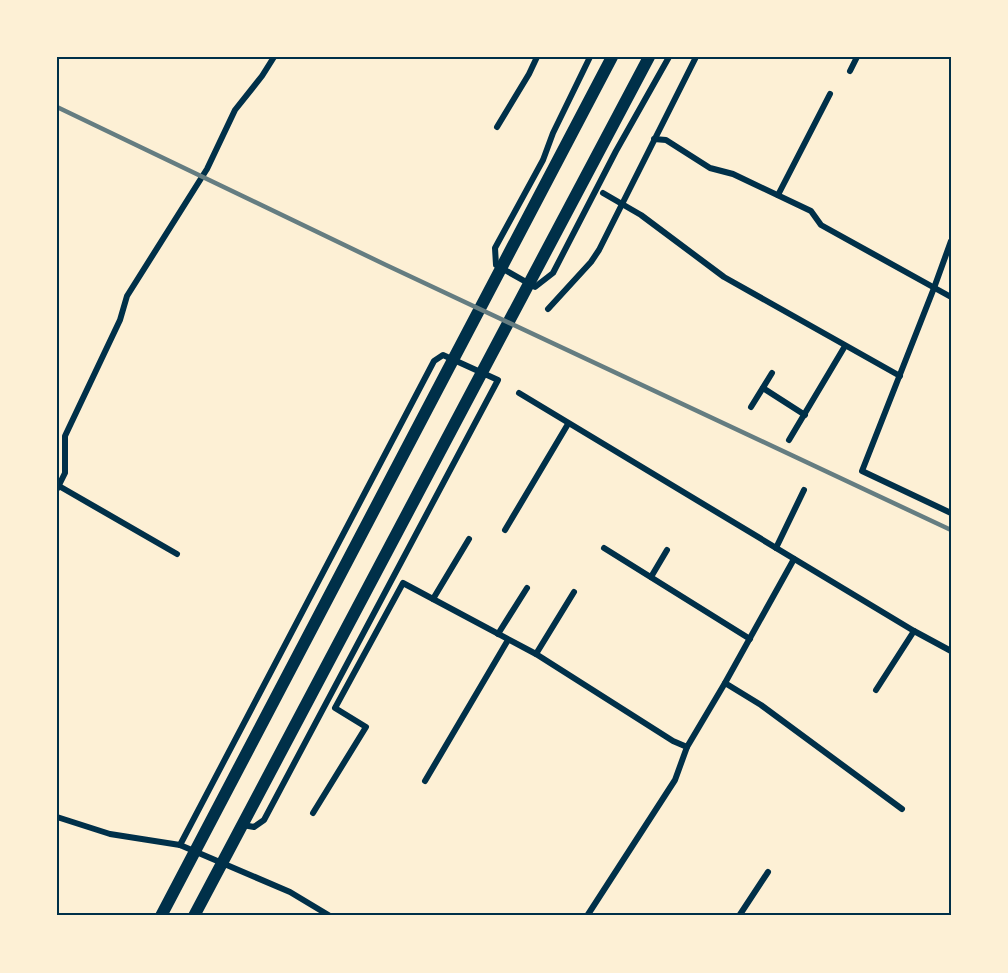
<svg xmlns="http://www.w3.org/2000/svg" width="1008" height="973" font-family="Mulish,sans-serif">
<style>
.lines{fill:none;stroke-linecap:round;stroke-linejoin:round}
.minor{stroke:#003049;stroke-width:6}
.secondary{stroke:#003049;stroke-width:12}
.rail{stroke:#657d81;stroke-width:4.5}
.neatline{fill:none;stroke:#003049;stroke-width:2}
</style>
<rect width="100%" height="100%" fill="#fdf0d5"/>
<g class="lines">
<g class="minor">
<polyline points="590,57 553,133 543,160 495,248 496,265 535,287 553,273 616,151 669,57"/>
<polyline points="850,71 857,57"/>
<polyline points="497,127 529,74 537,57"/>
<polyline points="654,139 666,140 710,168 733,174 811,211 821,225 951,297"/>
<polyline points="603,193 641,215 724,277 900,376"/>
<polyline points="778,195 830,94"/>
<polyline points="951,241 934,288 862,471 951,513"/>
<polyline points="548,309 591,262 599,250 696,57"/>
<polyline points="763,388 805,415"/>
<polyline points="519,393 914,631 951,651"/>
<polyline points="751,407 772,373"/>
<polyline points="789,440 845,346"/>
<polyline points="59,486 177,554"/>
<polyline points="57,489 65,473 65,436 120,320 127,296 207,169 235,110 262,76 274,57"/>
<polyline points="505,530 568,424"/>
<polyline points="604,548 750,639"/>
<polyline points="776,548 804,490"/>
<polyline points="651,577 667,550"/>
<polyline points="433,599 469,539"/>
<polyline points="498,634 527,588"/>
<polyline points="536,654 574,592"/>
<polyline points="725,683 761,705 902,809"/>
<polyline points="876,690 914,631"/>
<polyline points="425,781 508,640"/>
<polyline points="313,813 366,727 335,708 403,583 536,654 673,741 687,747"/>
<polyline points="57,817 110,834 180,845 290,892 330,916"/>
<polyline points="180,845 434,361 443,355 498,380 264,820 254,827 243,825"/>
<polyline points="587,916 675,780 687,747 725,683 794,559"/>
<polyline points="739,916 768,872"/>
</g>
<g class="secondary">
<polyline points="161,916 612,57"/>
<polyline points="194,916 649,57"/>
</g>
<polyline class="rail" points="57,107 386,265 951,530"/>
</g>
<rect width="1008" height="973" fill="none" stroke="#fdf0d5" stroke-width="117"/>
<rect x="58" y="58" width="892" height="856" class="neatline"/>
</svg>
